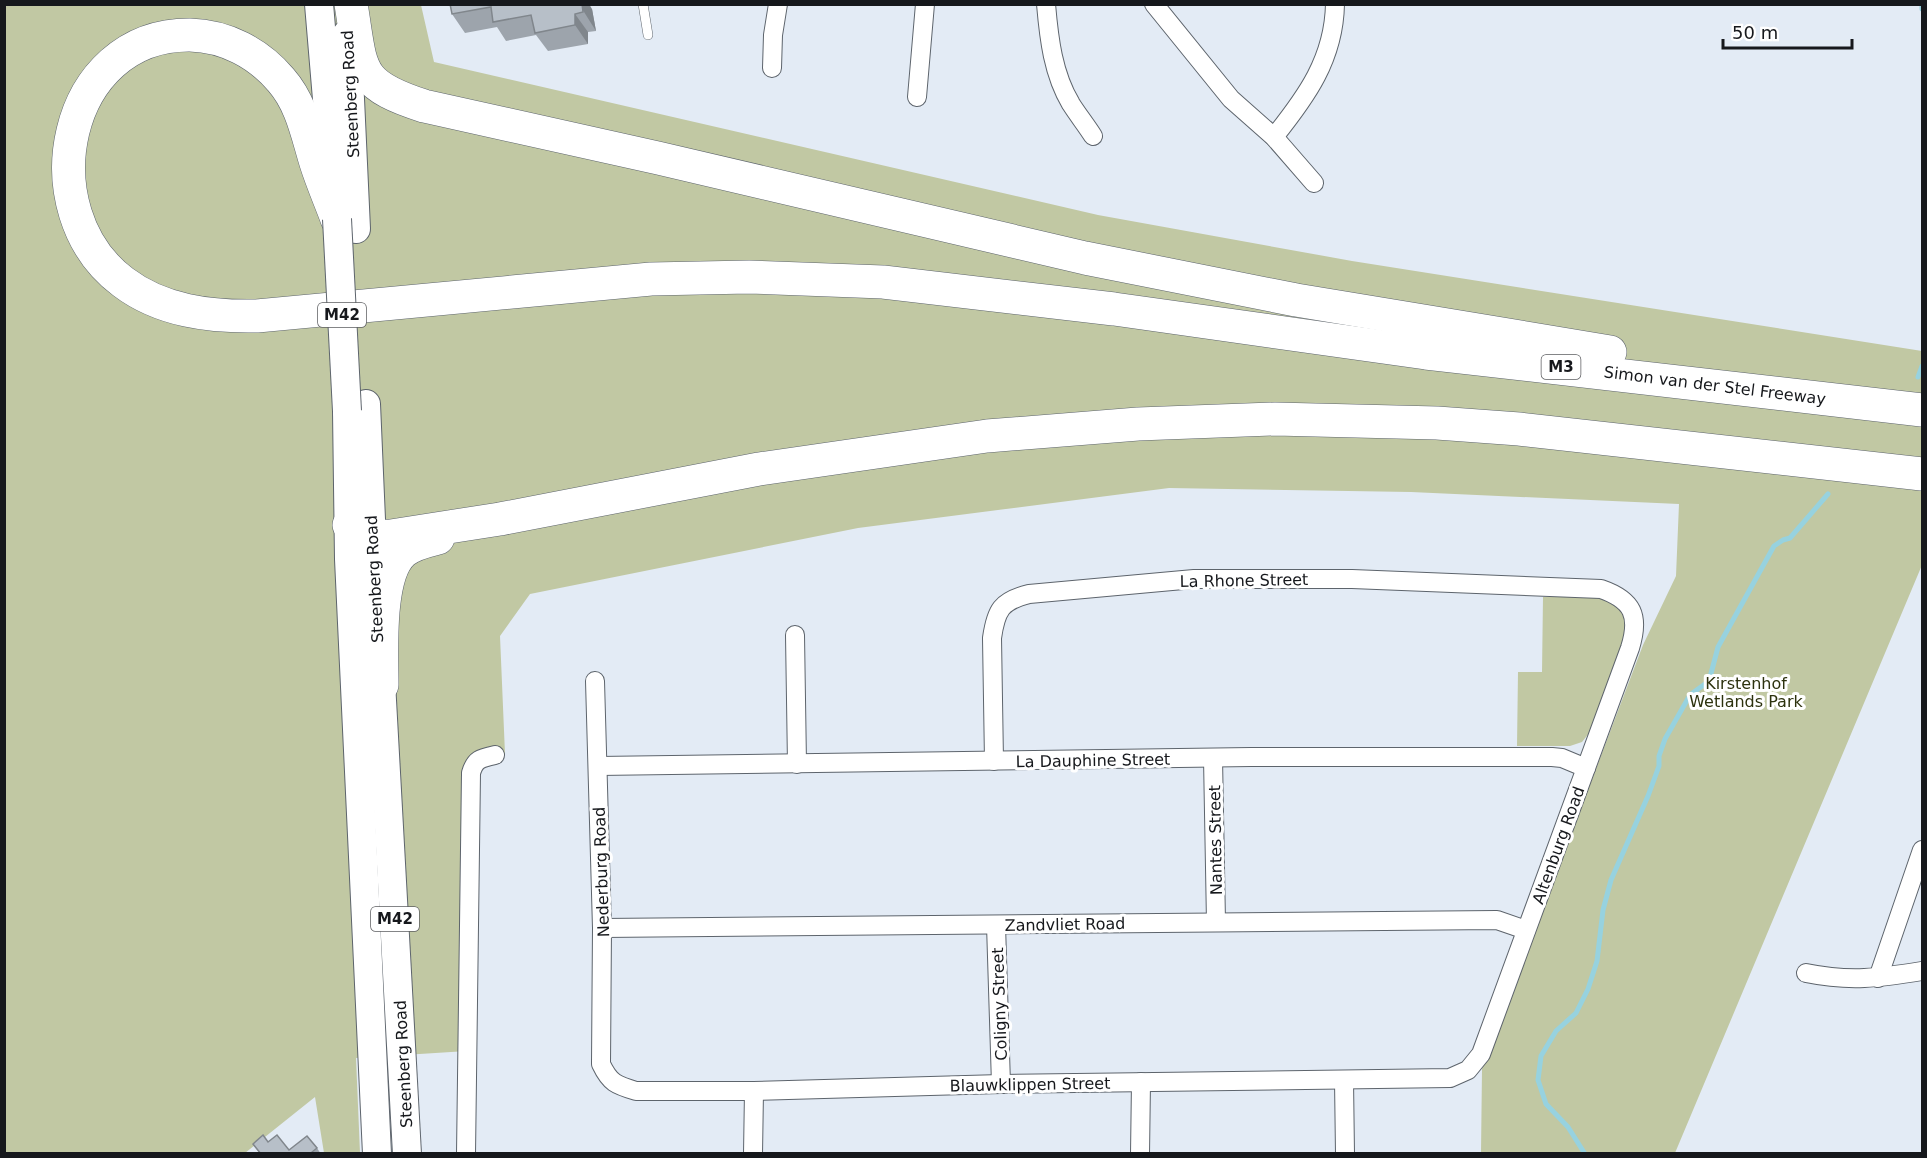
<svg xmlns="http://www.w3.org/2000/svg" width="1927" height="1158" font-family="'DejaVu Sans',sans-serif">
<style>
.green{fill:#c1c8a3}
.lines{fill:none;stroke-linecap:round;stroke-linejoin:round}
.stream{stroke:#97d2df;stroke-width:5}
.service-casing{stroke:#5d646c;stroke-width:10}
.minor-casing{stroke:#5d646c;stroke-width:20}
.primary-casing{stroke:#5d646c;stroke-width:30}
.motorway-casing{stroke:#5d646c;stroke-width:34}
.service{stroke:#fff;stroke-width:9}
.minor{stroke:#fff;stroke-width:18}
.primary{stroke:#fff;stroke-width:28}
.motorway{stroke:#fff;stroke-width:33}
.primary-bridge-casing{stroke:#5d646c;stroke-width:30;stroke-linecap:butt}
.primary-bridge{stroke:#fff;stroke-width:28}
.wall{fill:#9da4ac}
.shaded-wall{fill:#80868c}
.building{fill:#b7bfc8;stroke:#80868c;stroke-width:1.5}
.labels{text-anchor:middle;stroke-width:6;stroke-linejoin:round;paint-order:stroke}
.shield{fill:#fff;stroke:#5c5d60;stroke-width:1.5}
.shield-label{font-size:15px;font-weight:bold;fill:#16181c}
.street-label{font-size:16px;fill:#16181c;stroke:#fff}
.park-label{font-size:16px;fill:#2d320e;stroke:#fff}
</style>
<rect width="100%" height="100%" fill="#e3ebf5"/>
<g class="green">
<polygon points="4,5 421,5 434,62 1098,215 1352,261 1922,351 1922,565 1675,1153 1481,1153 1482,1069 1643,645 1676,576 1679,504 1411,492 1169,488 858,528 530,594 500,636 505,754 495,755 474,763 467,1051 356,1058 360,1153 324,1153 315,1097 245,1153 5,1153"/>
<path d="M 1543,597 C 1562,597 1608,593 1621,609 C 1626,616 1627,623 1628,631 L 1590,732 L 1582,742 L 1570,746 L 1517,746 L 1518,672 L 1542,672 Z"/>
</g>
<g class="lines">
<g class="stream">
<polyline points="1922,4 1922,9"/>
<polyline points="1918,377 1922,366"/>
<polyline points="1585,1154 1568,1127 1546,1104 1538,1080 1541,1056 1556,1031 1576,1013 1588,989 1597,961 1603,910 1611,880 1648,796 1659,766 1659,756 1665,739 1690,695 1709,681 1718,647 1774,546 1783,540 1790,538 1828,494"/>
</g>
<g class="service-casing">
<polyline id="service" points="643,4 648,35"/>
</g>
<g class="minor-casing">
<g id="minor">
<path d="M 1046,4 C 1049,39 1053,74 1071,104 C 1078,115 1086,125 1093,136"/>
<polyline points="1154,4 1231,99 1274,137 1314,183"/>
<polyline points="772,68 773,35 778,4"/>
<polyline points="917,97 925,4"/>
<path d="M 1274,137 C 1306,97 1334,59 1335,4"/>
<polyline points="795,635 797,764"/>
<path d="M 595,681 L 602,928 L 601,1064 C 610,1083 616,1085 636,1091 L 754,1091 L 1001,1084 L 1450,1078 L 1468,1070 L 1481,1054 L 1630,648 C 1640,616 1633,600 1601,589 L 1352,579 L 1194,579 L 1029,594 C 1001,601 996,610 992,638 L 994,761"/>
<polyline points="1213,758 1216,922"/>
<polyline points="598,766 1251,757 1552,757 1562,758 1586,768"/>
<polyline points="996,925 1001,1084"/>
<polyline points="602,928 1497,920 1526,930"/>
<path d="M 1806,973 C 1850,982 1879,978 1922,971"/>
<polyline points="1878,978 1922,850"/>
<polyline points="1344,1080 1345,1154"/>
<path d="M 466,1154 L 471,773 C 475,759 481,758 495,755"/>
<polyline points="753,1154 754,1091"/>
<polyline points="1140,1154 1141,1082"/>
</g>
</g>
<g class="primary-casing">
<g id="primary">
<polyline points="319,4 335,194"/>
<polyline points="347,34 356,229"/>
<polyline points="366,404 375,612"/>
<polyline points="347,411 349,559 377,1154"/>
<polyline points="380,664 407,1154"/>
</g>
</g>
<g class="motorway-casing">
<g id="motorway">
<path d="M 351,4 C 362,70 355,84 424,106 L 658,158 L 1085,258 L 1296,300 L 1610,352"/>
<path d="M 337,219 C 330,200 322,182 316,163 C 307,134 302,104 281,80 C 258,53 226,36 190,35 C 62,34 28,211 123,282 C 161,311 210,317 257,316 L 651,279 L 749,277 L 883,282 L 1114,309 L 1426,353 L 1922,410"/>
<polyline points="349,525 357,532 364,536 371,537 391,536 500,519 759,469 987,436 1138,424 1275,419 1437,423 1519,429 1922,474"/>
<path d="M 382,685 C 382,652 377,575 403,552 C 412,544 426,541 438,538"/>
</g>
</g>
<use href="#service" class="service"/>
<use href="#minor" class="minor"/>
<use href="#primary" class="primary"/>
<use href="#motorway" class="motorway"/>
<g class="primary-bridge-casing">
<polyline id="primary-bridge" points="337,219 347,411"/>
</g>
<use href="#primary-bridge" class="primary-bridge"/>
</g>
<g class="wall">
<polygon points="450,4 592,9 596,31 588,32 588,44 548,51 536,35 506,41 497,27 465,33 452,14"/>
<polygon points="268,1142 289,1150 317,1148 321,1154 260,1154 253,1144"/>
</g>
<g class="shaded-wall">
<polygon points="579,4 589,4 592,9 596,31"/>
<polygon points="575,14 588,32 588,44 575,25"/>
</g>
<g class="building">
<polygon points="450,4 582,4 583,12 575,14 575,25 535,33 531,15 493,22 491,7 452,14"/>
<polygon points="263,1135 268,1142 277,1135 289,1150 307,1136 317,1148 312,1152 312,1154 261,1154 253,1144"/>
</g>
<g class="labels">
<g class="shield">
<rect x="318" y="303" width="48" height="24" rx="4.5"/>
<rect x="1541.5" y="355" width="39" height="24" rx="4.5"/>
<rect x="371" y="907" width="48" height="24" rx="4.5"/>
</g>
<g class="shield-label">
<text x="342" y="320">M42</text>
<text x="1561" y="372">M3</text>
<text x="395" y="924">M42</text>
</g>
<g class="street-label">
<text transform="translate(350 94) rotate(-93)" y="6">Steenberg Road</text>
<text transform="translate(1715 385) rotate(7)" y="6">Simon van der Stel Freeway</text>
<text transform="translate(374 579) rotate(-93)" y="6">Steenberg Road</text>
<text transform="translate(1244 580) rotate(-1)" y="6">La Rhone Street</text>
<text transform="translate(1093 760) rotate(-1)" y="6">La Dauphine Street</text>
<text transform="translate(1215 840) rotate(-91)" y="6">Nantes Street</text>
<text transform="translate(1558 845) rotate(-70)" y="6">Altenburg Road</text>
<text transform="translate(601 872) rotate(-92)" y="6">Nederburg Road</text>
<text transform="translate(1065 924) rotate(-1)" y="6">Zandvliet Road</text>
<text transform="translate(999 1004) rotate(-92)" y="6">Coligny Street</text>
<text transform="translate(403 1064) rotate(-93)" y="6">Steenberg Road</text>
<text transform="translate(1030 1084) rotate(-1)" y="6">Blauwklippen Street</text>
</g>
<g class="park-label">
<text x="1746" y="689">Kirstenhof<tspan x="1746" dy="18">Wetlands Park</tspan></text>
</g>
</g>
<rect width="1927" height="1158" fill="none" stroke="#16181c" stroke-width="12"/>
<path d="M1723 39v9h129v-9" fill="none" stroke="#16181c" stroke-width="3"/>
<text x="1732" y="39" font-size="18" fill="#16181c" stroke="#ffffff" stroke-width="4.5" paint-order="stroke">50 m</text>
</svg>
